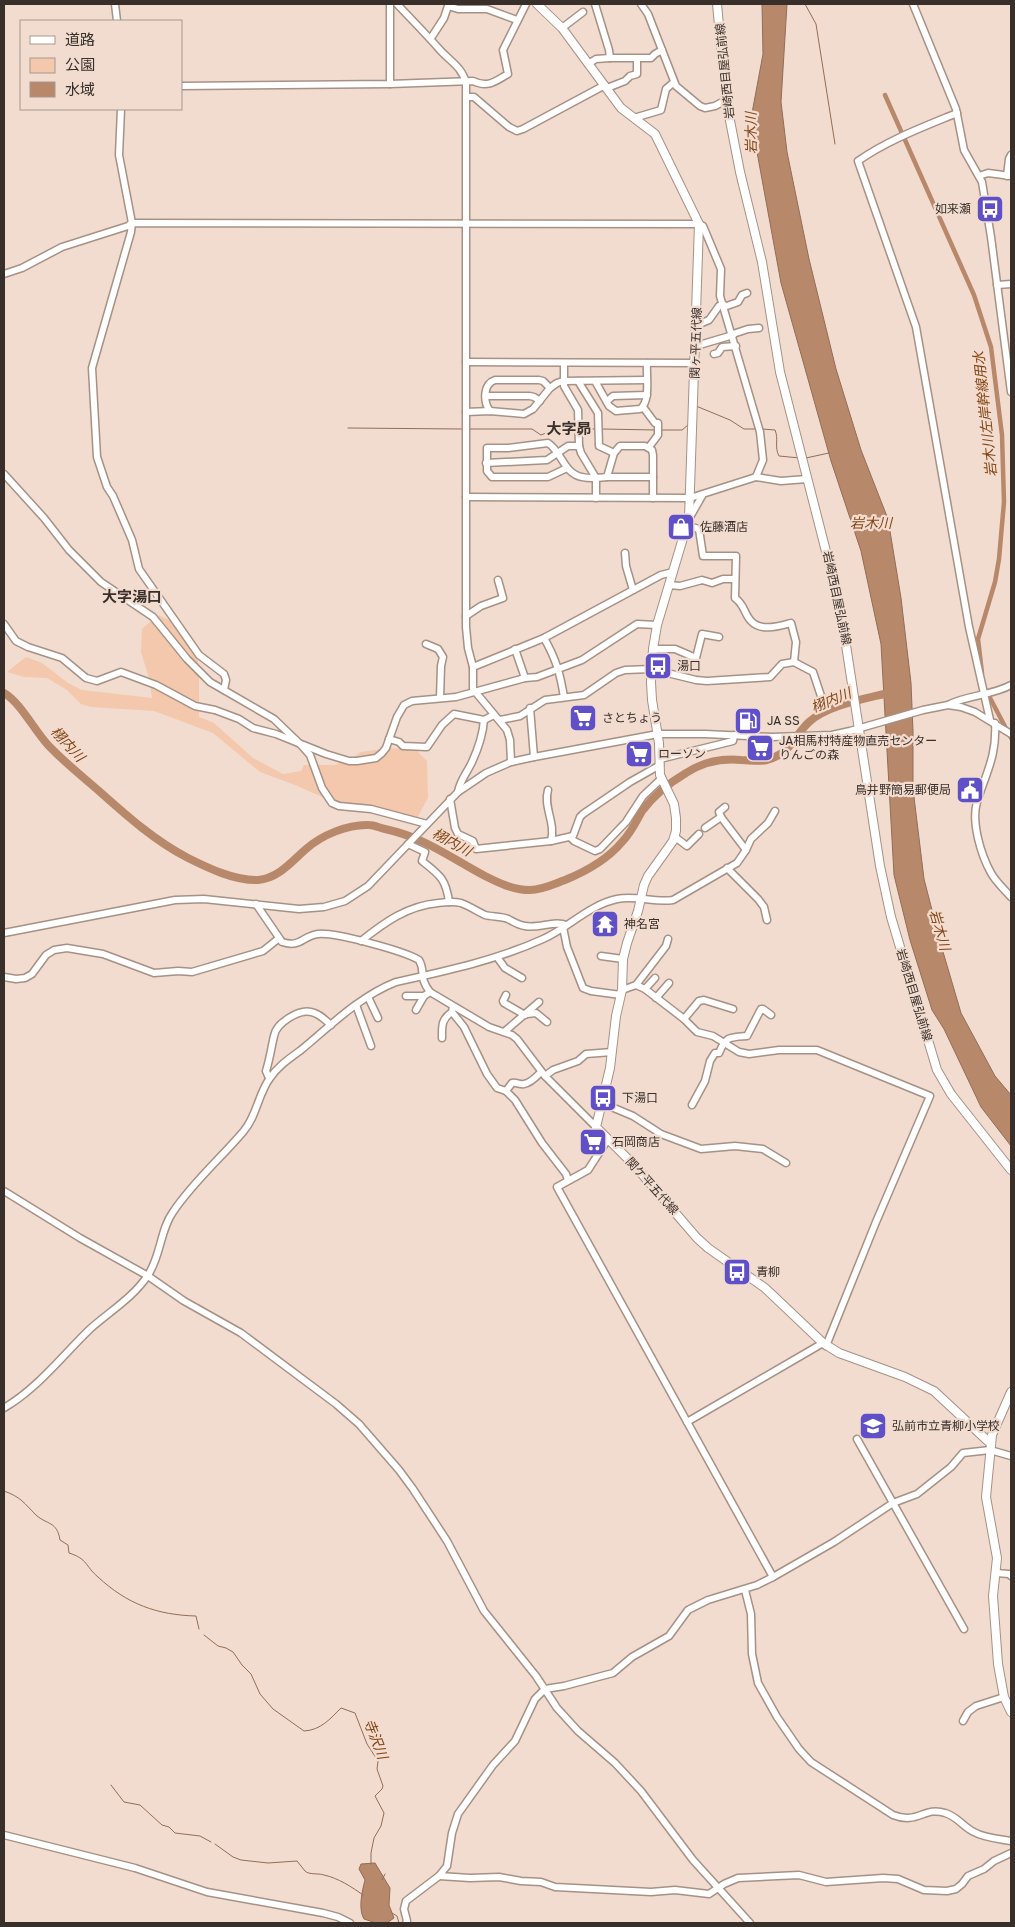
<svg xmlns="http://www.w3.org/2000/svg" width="1015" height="1927" font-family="'Golos Text','Noto Sans JP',sans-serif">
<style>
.green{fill:#f3c8ac}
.water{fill:#b8886a;stroke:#926d57}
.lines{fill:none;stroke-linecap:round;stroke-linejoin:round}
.stream{stroke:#926d57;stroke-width:1}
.canal{stroke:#b8886a;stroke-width:4.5}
.river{stroke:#b8886a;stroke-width:8}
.minor-casing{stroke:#a69185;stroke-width:9}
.major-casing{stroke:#a69185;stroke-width:10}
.minor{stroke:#fff;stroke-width:6}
.major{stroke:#fff;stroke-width:8}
.labels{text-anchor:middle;stroke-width:4.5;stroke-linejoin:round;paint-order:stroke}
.street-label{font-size:12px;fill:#382f2a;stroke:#f2dccf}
.poi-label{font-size:12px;fill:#382f2a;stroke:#f2dccf;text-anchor:start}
.water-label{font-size:14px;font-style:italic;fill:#834615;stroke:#f2dccf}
.quarter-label{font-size:15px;font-weight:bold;fill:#382f2a;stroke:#f2dccf}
</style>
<rect width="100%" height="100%" fill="#f2dccf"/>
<polygon class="green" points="158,615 178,624 196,648 199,669 199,717 214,723 253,758 283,774 301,771 304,765 335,765 352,758 361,752 390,748 416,750 427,761 428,798 416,820 336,803 295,785 260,772 213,733 154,711 91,707 81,704 67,690 47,678 24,677 7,672 26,657 42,663 68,683 82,690 152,698 149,678 141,652 142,629"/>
<g class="water">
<polygon points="762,4 787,4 781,102 787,152 809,259 836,369 861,450 888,519 901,598 911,683 913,731 913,789 924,879 941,945 961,1013 995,1076 1011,1095 1011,1146 981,1107 944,1029 932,1010 910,940 894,875 881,644 861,551 831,461 781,283 757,152 752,113 763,54"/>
<path d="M 375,1863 L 390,1888 L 389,1905 L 394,1918 L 387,1923 L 376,1923 L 364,1919 C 358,1909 362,1891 365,1880 L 359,1869 L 361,1864 Z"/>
</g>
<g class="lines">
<g class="stream">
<polyline points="805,4 816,24 835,144"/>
<polyline points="696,406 730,420 744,429 756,429"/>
<polyline points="348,428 462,429"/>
<polyline points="469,429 532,429 541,435 553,430 575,429"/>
<polyline points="582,429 595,429"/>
<polyline points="602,429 655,430"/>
<path d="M 762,429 L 775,430 C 779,439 774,447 779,456 L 800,458"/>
<polyline points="662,430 682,430 688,425"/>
<polyline points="806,458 829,453"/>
<path d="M 4,1491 C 21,1497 24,1503 36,1515 C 47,1525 57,1521 60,1540 L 68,1545 L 69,1553 C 88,1559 85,1566 98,1577 C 127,1604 157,1615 196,1616 L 199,1629"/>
<path d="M 204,1635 L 218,1646 L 226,1648 L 233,1652 L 242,1665 L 251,1674 L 260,1694 L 273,1709 L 304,1731 C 321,1730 330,1719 341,1708 L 355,1713 L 367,1744 L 378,1761 L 377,1769 L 383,1786 L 382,1789 L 375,1796 L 384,1813 L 381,1826 L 374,1838 L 371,1853 L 371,1864"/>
<polyline points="111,1785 124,1802 140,1805 162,1825 169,1827 175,1833 200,1836 211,1842"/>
<path d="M 215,1844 L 233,1857 L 241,1860 L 268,1863 L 297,1861 C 300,1864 302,1868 305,1871 C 309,1875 318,1873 324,1875 C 338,1878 352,1887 363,1895"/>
<polyline points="382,1880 385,1874"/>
<polyline points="392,1913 397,1916 399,1923"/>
</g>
<g class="canal">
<polyline points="885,95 974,295 991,347 1002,435 1004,502 999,559 995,582 978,639 982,673"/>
<polyline points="989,696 1011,738"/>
</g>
<path class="river" d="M 4,693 C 21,703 34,730 48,745 C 64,762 82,776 99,791 C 127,816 155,841 188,858 C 208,868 235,881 258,880 C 279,878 292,861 306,849 C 322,835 348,824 369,825 C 374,825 380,828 385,829 C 426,838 449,857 485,876 C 499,883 513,890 530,890 C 542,890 554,884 565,880 C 587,871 607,860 622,842 C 631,833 636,822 642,811 C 654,795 669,783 686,773 C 703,762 720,758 741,760 C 749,760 759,762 767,760 C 793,752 792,738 809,722 C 828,705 864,699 888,693 L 891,694"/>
<g class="minor-casing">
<g id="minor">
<polyline points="115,4 117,21"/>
<polyline points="390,4 390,84"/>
<path d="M 397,4 C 411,19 426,34 440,50 C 450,61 462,67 466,83 L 466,627 L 468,648 L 473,667 L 473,689 L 507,730 L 510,740 L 511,762"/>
<polyline points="641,4 648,14 676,86 700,106 705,108 715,106 726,100"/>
<polyline points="913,4 956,109 964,150 982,182 991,237 1011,392"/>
<polyline points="562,28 583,12"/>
<polyline points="431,38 444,18 448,6 458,9 487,9 517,20"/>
<polyline points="610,58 651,58 655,54 662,50"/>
<polyline points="588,64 596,59 610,58 609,50 595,4"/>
<path d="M 181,86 L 390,84 L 473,81 C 488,88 494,82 508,74 L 503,50 L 526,4"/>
<polyline points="607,88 625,81 630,76 637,74 637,59"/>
<polyline points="467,97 474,97 509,127 517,131 523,129 605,85"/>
<polyline points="121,109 119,155 132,223 131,232 92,368 97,457 107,487 113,496 132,540 139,569 199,655 224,674 226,680 224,690"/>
<path d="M 957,113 C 923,127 888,140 858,161 L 916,327 L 969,627 L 990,720"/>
<polyline points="634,118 661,110 666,89 674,82"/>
<polyline points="979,176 988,173 1011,176"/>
<polyline points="1007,176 1009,159 1011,155"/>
<polyline points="4,274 22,268 62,247 128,226 132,223 699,224 703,226 721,269 720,296 760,432 763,460 756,477 690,498 466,497"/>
<polyline points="997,285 1011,284"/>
<polyline points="724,307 738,302 742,295 747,293"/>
<polyline points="697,325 709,320 719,306 724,305"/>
<polyline points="733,334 748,329 759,328"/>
<polyline points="696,346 733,335"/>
<polyline points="714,354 718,353 722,347 736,346"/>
<polyline points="466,362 695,363"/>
<polyline points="564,363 564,386 578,410 579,446 581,453 596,478 596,498"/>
<polyline points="578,381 598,413 599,446 614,453"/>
<path d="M 595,381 L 609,406 L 616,411 L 640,409 C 651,402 646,375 647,363"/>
<polyline points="486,396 530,396 534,397 540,401"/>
<polyline points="607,401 613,396 647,395"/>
<polyline points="643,407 655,423 658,423 658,435 649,447"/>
<path d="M 490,411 C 483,402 483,384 495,380 L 539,380 L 543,381 L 550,388 L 557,383 L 563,381 L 646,380"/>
<polyline points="466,412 490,411 524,414 533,409 550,388"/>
<polyline points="486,463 547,460 568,446 579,446"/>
<path d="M 567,468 L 548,477 L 492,477 L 487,471 L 487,448 L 508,448 L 548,443 C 562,452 564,474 582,477 C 590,479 599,478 607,477 L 614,453 L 620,446 L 645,446 L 652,450 L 653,455 L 653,498"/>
<polyline points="4,474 44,518 69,550 101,582 153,617 187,659 210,682 274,719 301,745 310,755 322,788 332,803 339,806 371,809 427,824"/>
<polyline points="607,477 653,477"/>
<polyline points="756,477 781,481 807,479"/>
<polyline points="690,517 702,496"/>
<path d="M 688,526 L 699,529 L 703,556 L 736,556 L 735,598 C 745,605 744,614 751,621 C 761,632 779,626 791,623 L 796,642 L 794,662"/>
<polyline points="625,553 626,566 633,590"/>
<polyline points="669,585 680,586 702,580 712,583 723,579 735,579"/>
<polyline points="466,616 481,606 503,598 498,580"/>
<polyline points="4,624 16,641 28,647 62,658 86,678 97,681 121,672 156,685 195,706 215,710 239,719 253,728 276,734 326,754 349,761 357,761 376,758 382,753 386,748 397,717 404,705 412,701 456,697 525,678 537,677 582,660 637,624 657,625"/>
<path d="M 544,638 C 556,659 560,673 564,697"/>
<polyline points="426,644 438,649 443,657 441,666 440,698"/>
<polyline points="515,649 525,678"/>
<polyline points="653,649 675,649 696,658 702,634 719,637"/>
<polyline points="473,667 544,638 661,575 673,572"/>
<path d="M 950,704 C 969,695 993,695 1011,685"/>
<polyline points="530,708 534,757"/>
<polyline points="500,720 520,716 545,700 584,695 616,673 625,670 651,669 696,680 707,681 770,677 782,664 794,662 813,672 824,705"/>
<path d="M 995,723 C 997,756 986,773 977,802 C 971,822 981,855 991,873 C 996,882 1004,889 1011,897"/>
<polyline points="389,739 399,742 403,746 427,747 442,725 454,714 484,720"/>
<polyline points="660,759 733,741 734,735"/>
<path d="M 548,790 C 543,807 556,823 551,841"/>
<path d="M 458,792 C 460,780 467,773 472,762 C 478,749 483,734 484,720 L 494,715"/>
<polyline points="450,799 455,828 458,834 473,841 476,849 551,841 573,836 580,817 583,814 630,782 660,765"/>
<polyline points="721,817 746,850"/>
<polyline points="705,828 721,817 719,812 725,807"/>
<polyline points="570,837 574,841 595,851 600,849 626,822 643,796 661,779"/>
<polyline points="675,837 687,846 699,834"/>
<path d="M 408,844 L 425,852 L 422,861 C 440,875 446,879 449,902"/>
<polyline points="727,868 758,899 764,907 767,920"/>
<path d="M 256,904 L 282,942 C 301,948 302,936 318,934 C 335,932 404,951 419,960 C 426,972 418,977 430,992 L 489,1027 L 512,1035 L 517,1039 L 545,1076 L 596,1127"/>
<polyline points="563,927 567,947 583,988 591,991 621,995"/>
<polyline points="4,933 175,900 204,899 299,909 324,907 345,901 368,886 458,792 486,773 511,762 534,757 658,734 705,734 772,737 832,735 850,731 923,710 948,705 961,707 975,712 1011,734"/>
<path d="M 361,941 C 385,922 407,906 438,903 C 446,902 453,901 461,903 C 469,906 477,911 485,915 C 492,917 501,916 508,919 C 514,922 518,925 525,926 C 538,929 555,920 566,925"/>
<polyline points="601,956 623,959"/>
<polyline points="497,957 505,968 522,978"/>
<polyline points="4,977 16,979 25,978 32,974 46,955 54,950 67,948 103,954 154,973 178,971 192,972 263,951 278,939"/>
<polyline points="636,985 666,946 668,939"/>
<polyline points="645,989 655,978"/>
<polyline points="622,990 636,985 645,989 684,1019 697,1032 713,1036 739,1052 749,1054 779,1050 817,1050 930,1096 876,1222 826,1346"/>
<polyline points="506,995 503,1001 504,1003 525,1015"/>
<polyline points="406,996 424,996 430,992"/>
<polyline points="368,997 378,1018"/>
<polyline points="656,998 669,983"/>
<polyline points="356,1005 371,1046"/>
<polyline points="453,1007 452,1012 464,1027 487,1074 497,1088 506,1091 515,1100 542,1143 566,1174 568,1180"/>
<polyline points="416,1010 424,996"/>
<polyline points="527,1014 536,1013 547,1022"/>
<polyline points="684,1019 699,1001 704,1000 733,1009"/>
<polyline points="504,1032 539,1002"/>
<path d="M 442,1038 C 442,1027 441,1019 452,1012"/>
<polyline points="545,1076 553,1070 578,1061 586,1054 612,1052"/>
<path d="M 269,1078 L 266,1071 C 270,1058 271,1049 274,1036 C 276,1023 299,1009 311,1012 C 319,1013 325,1020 331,1025"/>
<path d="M 506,1091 L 512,1083 C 517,1082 520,1085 524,1084 C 531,1083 537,1076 541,1072"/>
<polyline points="602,1103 633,1116 661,1134 701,1149 735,1146 763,1149 786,1163"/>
<path d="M 692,1105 L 705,1081 L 710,1061 L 715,1053 L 719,1053 C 726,1036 730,1037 747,1036 L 761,1009 L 763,1009 L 771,1015"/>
<polyline points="608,1139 588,1170 557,1187 773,1577"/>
<polyline points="4,1191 80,1238 148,1276 184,1301 241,1333 336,1404 359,1424 399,1470 413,1489 447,1541 484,1611 536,1676 557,1708 578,1731 615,1763 641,1791 693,1860 750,1923"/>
<path d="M 4,1408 C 38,1388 62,1356 90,1329 C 109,1312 134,1297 148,1275 C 161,1256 160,1230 173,1212 C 193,1182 220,1159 243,1132 C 257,1116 258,1094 270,1078 C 278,1066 290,1058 301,1050 C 330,1026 360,996 396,982 C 446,971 497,960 543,939 C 568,928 589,905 617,899 C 636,895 654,903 673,900 L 737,863 L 746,850 L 751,839 L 768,823 L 775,811"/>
<polyline points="687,1422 823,1343"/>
<polyline points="857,1439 964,1629"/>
<polyline points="996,1573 1009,1574 1011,1576"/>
<path d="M 745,1590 L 751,1614 L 752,1654 L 758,1683 L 777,1717 L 799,1749 L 811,1762 L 893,1815 C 918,1825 924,1806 945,1813 C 957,1816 963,1827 974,1832 C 984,1838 1000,1839 1011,1841"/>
<polyline points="963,1721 968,1712 976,1706 1004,1697"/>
<polyline points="4,1835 135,1868 207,1892 323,1913 338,1917 350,1923"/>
<polyline points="439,1876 470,1878 499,1877 521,1881 541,1882 555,1887 651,1892 675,1890 709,1894 724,1884 738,1878 799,1875 826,1882 883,1878 898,1879 924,1890 947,1891 956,1889 962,1884 968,1876 984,1869 994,1861 1011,1853"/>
<polyline points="406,1923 407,1921 404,1909 406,1901 439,1876 447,1866 452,1833 458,1814 493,1765 515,1741 535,1699 545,1689 564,1686 613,1673 632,1657 669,1636 688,1610 708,1600 757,1585 773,1577 834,1542 893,1503 917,1494 951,1467 963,1453 990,1450 1011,1456"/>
</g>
</g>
<g class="major-casing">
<g id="major">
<polyline points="537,4 562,28 621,108 655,134 699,224 689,518 657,625 653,649 651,682 652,700 659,743 660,775 674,804 676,818 676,831 673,841 648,876 644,885 638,911 627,943 623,959 622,990 616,1016 610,1068 596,1127 635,1166 697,1238 708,1248 765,1288 823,1343 839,1353 905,1377 934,1391 991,1444"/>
<polyline points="717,4 726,100 740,172 762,262 780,372 840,606 880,866 891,917 937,1070 951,1094 1011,1170"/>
<polyline points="1011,1392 992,1435 986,1497 997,1558 993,1596 998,1664 1004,1697 1011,1712"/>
</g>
</g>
<use href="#minor" class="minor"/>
<use href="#major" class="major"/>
</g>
<defs>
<g id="bus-square" transform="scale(1.4375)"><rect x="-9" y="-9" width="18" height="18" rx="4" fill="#6050c8" stroke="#f2dccf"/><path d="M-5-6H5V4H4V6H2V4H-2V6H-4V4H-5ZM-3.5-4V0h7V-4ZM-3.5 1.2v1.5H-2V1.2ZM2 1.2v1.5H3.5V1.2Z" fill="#fff"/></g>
<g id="shop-square" transform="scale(1.4375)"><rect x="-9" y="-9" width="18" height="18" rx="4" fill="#6050c8" stroke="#f2dccf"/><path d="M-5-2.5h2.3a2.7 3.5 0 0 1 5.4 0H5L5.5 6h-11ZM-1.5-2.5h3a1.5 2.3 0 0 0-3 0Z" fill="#fff"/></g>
<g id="supermarket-square" transform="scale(1.4375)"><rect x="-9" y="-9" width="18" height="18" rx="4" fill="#6050c8" stroke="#f2dccf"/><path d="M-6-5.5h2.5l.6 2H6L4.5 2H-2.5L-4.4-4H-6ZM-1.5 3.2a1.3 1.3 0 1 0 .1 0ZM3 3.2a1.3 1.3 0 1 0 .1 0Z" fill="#fff"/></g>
<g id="fuel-square" transform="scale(1.4375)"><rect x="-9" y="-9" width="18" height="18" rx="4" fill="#6050c8" stroke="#f2dccf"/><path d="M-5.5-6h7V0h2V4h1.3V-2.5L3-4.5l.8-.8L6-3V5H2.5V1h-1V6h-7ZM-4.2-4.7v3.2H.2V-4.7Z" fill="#fff"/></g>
<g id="civic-square" transform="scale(1.4375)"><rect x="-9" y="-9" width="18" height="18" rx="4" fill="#6050c8" stroke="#f2dccf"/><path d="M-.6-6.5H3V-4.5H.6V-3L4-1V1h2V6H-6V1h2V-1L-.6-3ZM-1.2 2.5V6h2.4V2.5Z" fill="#fff"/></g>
<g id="temple-square" transform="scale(1.4375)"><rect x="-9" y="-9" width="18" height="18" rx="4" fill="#6050c8" stroke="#f2dccf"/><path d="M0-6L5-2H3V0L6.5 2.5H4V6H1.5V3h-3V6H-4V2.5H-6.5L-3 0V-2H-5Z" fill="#fff"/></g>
<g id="school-square" transform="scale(1.4375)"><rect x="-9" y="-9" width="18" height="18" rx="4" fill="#6050c8" stroke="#f2dccf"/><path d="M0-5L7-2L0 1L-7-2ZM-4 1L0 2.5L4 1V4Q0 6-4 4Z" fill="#fff"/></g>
</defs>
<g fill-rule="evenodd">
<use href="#bus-square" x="990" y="209"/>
<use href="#shop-square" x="681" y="527"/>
<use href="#bus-square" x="658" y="666"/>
<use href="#supermarket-square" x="583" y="718"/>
<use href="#fuel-square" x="748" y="721"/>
<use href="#supermarket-square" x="760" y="748"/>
<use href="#supermarket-square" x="639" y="754"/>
<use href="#civic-square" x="970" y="790"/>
<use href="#temple-square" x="605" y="924"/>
<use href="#bus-square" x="603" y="1098"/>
<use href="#supermarket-square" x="593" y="1142"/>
<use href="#bus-square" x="737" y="1272"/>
<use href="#school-square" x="873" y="1426"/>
</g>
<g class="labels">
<g class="street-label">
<text transform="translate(725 71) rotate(-96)" y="4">岩崎西目屋弘前線</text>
<text transform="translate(696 343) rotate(-88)" y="4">関ヶ平五代線</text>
<text transform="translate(837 598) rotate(78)" y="4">岩崎西目屋弘前線</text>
<text transform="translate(914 995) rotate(73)" y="4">岩崎西目屋弘前線</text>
<text transform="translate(652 1186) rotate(48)" y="4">関ケ平五代線</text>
</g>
<g class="poi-label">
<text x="971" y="213" text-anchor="end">如来瀬</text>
<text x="700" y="531">佐藤酒店</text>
<text x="677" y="670">湯口</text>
<text x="602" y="722">さとちょう</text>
<text x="767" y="725">JA SS</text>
<text x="779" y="745">JA相馬村特産物直売センター<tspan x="779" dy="14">りんごの森</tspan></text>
<text x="658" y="758">ローソン</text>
<text x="951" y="794" text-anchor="end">鳥井野簡易郵便局</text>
<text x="624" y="928">神名宮</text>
<text x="622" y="1102">下湯口</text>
<text x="612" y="1146">石岡商店</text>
<text x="756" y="1276">青柳</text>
<text x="892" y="1430">弘前市立青柳小学校</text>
</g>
<g class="water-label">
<text transform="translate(751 133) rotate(-91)" y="5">岩木川</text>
<text transform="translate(985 414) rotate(-96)" y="5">岩木川左岸幹線用水</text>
<text x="871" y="528">岩木川</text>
<text transform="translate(831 700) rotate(-22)" y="5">栩内川</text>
<text transform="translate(68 744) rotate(47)" y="5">栩内川</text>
<text transform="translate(452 842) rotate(29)" y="5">栩内川</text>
<text transform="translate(940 930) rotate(74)" y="5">岩木川</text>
<text transform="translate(376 1739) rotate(69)" y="5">寺沢川</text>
</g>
<g class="quarter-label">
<text x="569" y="434">大字昴</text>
<text x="132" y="602">大字湯口</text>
</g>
</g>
<rect width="1015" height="1927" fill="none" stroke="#382f2a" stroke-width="10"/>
<rect x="20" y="20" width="162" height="90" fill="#f2dccf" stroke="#a8978d"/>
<rect x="30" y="36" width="25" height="8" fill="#ffffff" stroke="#a8978d"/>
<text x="65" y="45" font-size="15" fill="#382f2a">道路</text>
<rect x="30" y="58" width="25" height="15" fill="#f3c8ac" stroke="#a8978d"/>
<text x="65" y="70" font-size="15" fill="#382f2a">公園</text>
<rect x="30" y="82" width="25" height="15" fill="#b8886a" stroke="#a8978d"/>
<text x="65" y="95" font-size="15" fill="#382f2a">水域</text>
</svg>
